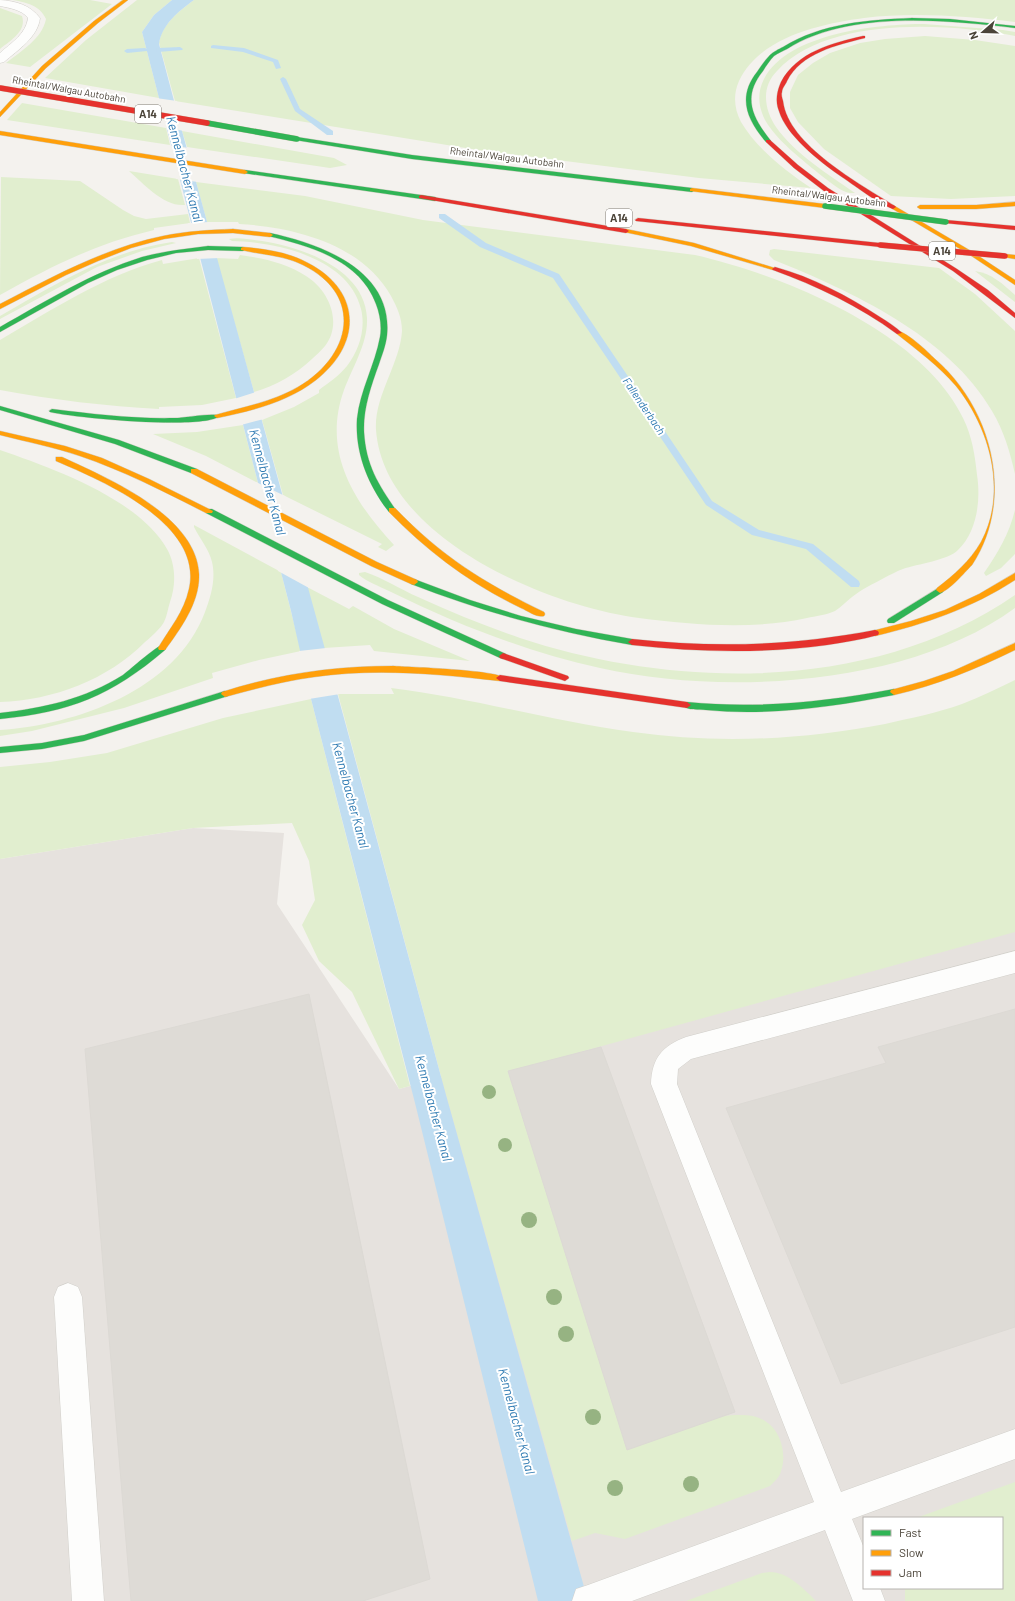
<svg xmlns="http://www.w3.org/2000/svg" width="1015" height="1601" font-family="Barlow,sans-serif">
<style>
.industrial{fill:#e6e2de;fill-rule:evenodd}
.green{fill:#e1eecf}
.water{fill:#c0ddf1}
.pier{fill:#f4f2ee}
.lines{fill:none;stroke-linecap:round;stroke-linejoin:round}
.stream{fill:#c0ddf1;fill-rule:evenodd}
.building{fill:#dedbd6;stroke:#dcd9d4}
.lane-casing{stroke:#d2d0cb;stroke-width:1}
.fast-casing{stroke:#d3cfc5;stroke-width:1}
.slow-casing{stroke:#d3cfc5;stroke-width:1}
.jam-casing{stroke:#d3cfc5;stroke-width:1}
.lane{fill:#fdfdfc;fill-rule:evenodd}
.fast{fill:#30b455;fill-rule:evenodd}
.slow{fill:#ff9f0a;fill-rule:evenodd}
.jam{fill:#e5322d;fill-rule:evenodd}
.fast-bridge-casing{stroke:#ccbfa9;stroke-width:6;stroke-linecap:butt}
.jam-bridge-casing{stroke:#ccbfa9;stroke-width:6;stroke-linecap:butt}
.fast-bridge{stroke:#30b455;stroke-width:5.5}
.jam-bridge{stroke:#e5322d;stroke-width:5.5}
.tree{fill:#96b382}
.labels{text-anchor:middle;stroke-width:4;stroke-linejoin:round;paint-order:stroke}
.far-street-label{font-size:10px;fill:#4b4439;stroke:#fff}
.shield{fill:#fff;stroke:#817c74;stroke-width:1}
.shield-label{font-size:11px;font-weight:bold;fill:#4b4439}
.far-water-label{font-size:11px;font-style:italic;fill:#2e7ab2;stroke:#fff}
.water-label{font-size:13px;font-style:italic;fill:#2e7ab2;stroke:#fff}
</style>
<rect width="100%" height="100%" fill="#f4f2ee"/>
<path class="industrial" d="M 193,828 L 284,833 L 277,904 L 399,1089 L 1015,921 L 1015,1601 L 0,1601 L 0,859 ZM 864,1518 L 1002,1518 L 1002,1588 L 864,1588 Z"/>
<g class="green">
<path d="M 13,0 L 90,0 L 112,4 L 30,67 L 6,63 C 21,51 42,39 46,19 C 39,5 28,3 13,0 Z"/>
<polygon points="137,0 172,0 154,15 142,32 159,98 45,78 86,40"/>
<path d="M 194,0 L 1015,0 L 1015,22 C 965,16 914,12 864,18 C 820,24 760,37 739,81 C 733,94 734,109 741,122 C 757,149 786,171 811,188 L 699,178 L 478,150 L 175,101 L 159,43 C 162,24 179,11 194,0 Z"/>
<path d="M 0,8 L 22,16 C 27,31 11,40 0,49 Z"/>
<path d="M 924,24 L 1003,30 L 1015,32 L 1015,36 C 947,23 828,16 777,71 C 761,87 764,109 776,127 C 795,154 828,174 855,193 C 852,193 848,193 846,192 C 838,190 807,164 800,158 C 787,147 773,134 765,120 C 758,106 757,93 764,79 C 788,33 878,24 924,24 Z"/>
<polygon points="925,36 975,40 1015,46 1015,196 951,199 891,196 824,149 798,122 790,108 790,92 798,75 813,63 830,53 860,43 885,39"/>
<polygon points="22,103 166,128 170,145 7,120"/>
<polygon points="182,131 334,158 347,165 330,168 187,147"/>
<path d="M 129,171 L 178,179 L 185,205 C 164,207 144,184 129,171 Z"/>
<path d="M 1,177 L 80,181 L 123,210 L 134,216 L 146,219 L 188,214 L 190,223 L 154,228 L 154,230 C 95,244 52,266 0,295 Z"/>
<path d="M 196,182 L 305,196 L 423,220 L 695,255 C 783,275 922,332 963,418 C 972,436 975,455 977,475 C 981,500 977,532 958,550 C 949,560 917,564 903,569 C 897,571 890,575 884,578 C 873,584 862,589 852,597 C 847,601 841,607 835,611 C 827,615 815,616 807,618 C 753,630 693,625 639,618 C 547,606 384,538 376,430 C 374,396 400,364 402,331 C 402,318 397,307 391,296 C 362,244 294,227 239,224 L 238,222 L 207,222 Z"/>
<path d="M 229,239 C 240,237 252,240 262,241 C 302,247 365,269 367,318 C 368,343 353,366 344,390 C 322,451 353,501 394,545 L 386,551 L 378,547 L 382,544 L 283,495 L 262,420 L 294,407 L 319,393 L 319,390 C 328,383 339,376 347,366 C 359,350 366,329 361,309 C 349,258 276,242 232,241 Z"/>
<path d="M 172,242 L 176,243 L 142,251 L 97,267 L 0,319 L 0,316 C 54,285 109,251 172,242 Z"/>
<path d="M 774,249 L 939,268 L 975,294 L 1015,331 L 1015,474 C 1010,452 1004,431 992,411 C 949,336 851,291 774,260 L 769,255 L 770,250 Z"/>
<path d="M 240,255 C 262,258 287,263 306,276 C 329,290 343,323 325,346 C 321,351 316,355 312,359 C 296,374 275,386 254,392 L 216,258 L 238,259 Z"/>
<path d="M 199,258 L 236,398 L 202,405 L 159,407 L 159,409 C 106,406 53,400 0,390 L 0,340 C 52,310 103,276 162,260 L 163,264 Z"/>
<path d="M 975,271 C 991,273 1003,284 1015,295 L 1015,302 Z"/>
<polygon points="243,425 258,483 206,456 153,434 197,432"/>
<path d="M 0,450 C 52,468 139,499 167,549 C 176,565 176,585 170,602 C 168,608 167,616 164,622 C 160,629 151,637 145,642 C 107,680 54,700 0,702 Z"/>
<path d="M 1015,510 L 1015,554 L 1001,568 L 986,576 L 984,573 C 998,553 1009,534 1015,510 Z"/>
<path d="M 194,525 L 281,572 L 301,651 L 259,660 L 212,673 L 213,678 L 124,708 L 32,731 L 0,736 L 0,730 C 76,725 176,690 205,612 C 211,596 216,579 212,562 C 209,549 200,539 194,527 Z"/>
<path d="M 365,572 C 383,578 400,589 418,597 C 451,612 485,626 520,638 C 677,690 875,692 1015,595 L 1015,608 C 909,686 725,696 600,668 C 549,657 500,640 452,620 C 431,611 410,601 389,591 C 379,586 367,582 359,575 L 359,573 Z"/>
<polygon points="307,587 349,609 353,606 394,629 470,661 374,651 370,645 324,648"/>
<path d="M 1015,680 L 1015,932 L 508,1072 L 627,1449 L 722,1416 C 736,1415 753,1413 765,1421 C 781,1430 787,1455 781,1471 C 780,1477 774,1482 770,1486 L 625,1539 L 595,1533 L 572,1541 L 446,1095 L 338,694 L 394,694 L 391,688 C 472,698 552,721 633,732 C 717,744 802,740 885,724 C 911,718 937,713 962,704 C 980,697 998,688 1015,680 Z"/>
<polygon points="311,699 410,1086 399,1089 352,992 319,961 302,925 315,900 309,861 292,823 193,828 0,859 0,767 50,762 107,753 223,718"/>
<polygon points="1015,1482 1015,1601 905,1601 905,1588 1002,1588 1002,1518 916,1518"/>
<path d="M 770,1572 C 788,1572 804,1589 816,1601 L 686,1601 L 762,1573 Z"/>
</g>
<path class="water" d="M 172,0 L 194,0 C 179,11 162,24 159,44 L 182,131 L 344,718 L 446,1095 L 588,1601 L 538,1601 L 415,1103 L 311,699 L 291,611 L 142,32 L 154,15 Z"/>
<g class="pier">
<polygon points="156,98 177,101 184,131 164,127"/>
<polygon points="168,145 189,148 198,182 176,179"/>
<polygon points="209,222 219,258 197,259 188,223"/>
<polygon points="256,392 264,419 241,425 234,399"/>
<polygon points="256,482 285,496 309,588 278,571"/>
<polygon points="326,648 340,694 309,699 299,651"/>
</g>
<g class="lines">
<g class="stream">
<polygon points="213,45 244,48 278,60 281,68 276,69 273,62 243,52 211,48 211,46"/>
<polygon points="180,47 183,49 182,50 158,52 155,50 158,48"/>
<polygon points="145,48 147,49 147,51 127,53 124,51 127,49"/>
<polygon points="283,77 286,79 300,109 333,131 333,135 327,135 295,111 280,79"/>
<polygon points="439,214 445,214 486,243 559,274 712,501 759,530 813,544 859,581 860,584 859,587 851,587 806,549 752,535 706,505 553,278 480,247 439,218"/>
</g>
</g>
<g class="building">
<polygon points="309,994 430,1579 363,1601 131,1601 85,1049"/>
<polygon points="1015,1009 1015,1327 841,1384 726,1108 886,1063 878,1047"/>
<polygon points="601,1047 735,1412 627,1450 508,1071"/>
</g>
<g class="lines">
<g class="lane-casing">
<g id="lane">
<path d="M 0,0 C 16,1 30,5 40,18 C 38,37 18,50 4,62 L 0,63 L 0,53 C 11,43 26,34 28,18 C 22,10 10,8 0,6 Z"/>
<path d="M 1015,951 L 1015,973 L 691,1059 L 678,1069 L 677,1084 L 841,1492 L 1015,1429 L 1015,1459 L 852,1519 L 864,1548 L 864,1588 L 880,1588 L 885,1601 L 853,1601 L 825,1530 L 632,1601 L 572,1601 L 576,1589 L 588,1585 L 814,1502 L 651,1084 C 652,1058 662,1046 686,1037 Z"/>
<polygon points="68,1283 78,1287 82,1297 104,1601 72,1601 54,1297 58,1287"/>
</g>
</g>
<g class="fast-casing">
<g id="fast">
<path d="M 912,18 L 950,19 L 1015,26 L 1015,28 C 945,20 849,10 787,49 C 783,51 778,53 774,56 C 770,60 766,66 763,71 C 742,97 752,117 771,141 L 766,142 C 747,120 737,97 757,72 C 761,66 765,60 770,55 C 773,52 779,49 783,47 C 822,23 867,20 912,18 Z"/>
<polygon points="297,137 412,155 692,188 695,190 692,192 412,159 295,140 294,139"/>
<polygon points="245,170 435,197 438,199 435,201 243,173 242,172"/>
<path d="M 270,233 C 321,244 393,270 387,335 C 386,345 382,355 379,364 C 371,386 363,409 364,432 C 366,465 378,484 396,510 L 395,512 L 389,512 C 368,485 355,453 357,419 C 360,390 375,365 380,337 C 382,327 380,314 376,304 C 360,260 310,246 268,236 L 268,234 Z"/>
<path d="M 208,246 L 243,247 L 246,249 L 243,251 L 208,250 L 176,253 L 147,260 L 117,270 L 88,283 L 0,332 L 0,327 C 46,301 91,273 142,257 C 164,251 186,249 208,246 Z"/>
<polygon points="0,406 119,440 197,469 198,471 197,473 191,473 115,444 0,410"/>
<path d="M 52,409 C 93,414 134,419 175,418 C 184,418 215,412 220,416 C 203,430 75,418 50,412 L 49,411 Z"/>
<polygon points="206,509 212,509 388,600 506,654 507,656 503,659 500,658 382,604 206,513"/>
<path d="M 414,579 L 470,600 L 521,616 L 576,629 L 632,639 L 636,642 L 632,645 C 556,632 483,612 411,584 L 410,582 L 411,580 Z"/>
<polygon points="940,587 944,590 943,592 894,623 888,623 887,621 888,619"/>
<path d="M 162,645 L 165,646 L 166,648 L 165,650 C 111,696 70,712 0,719 L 0,713 C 44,708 85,699 123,675 C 132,668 154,648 162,645 Z"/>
<path d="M 894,689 L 898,692 L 894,695 C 832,707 769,716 706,710 C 699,709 687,711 683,705 L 687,702 C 757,709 825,702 894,689 Z"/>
<polygon points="225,691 228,692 229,694 228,696 84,741 42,749 0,753 0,747 42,743 84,735"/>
</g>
</g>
<g class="slow-casing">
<g id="slow">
<polygon points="123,0 128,0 98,23 46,68 0,117 0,112 42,66 94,21"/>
<polygon points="0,131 245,170 248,172 245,174 0,135"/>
<polygon points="692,188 825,204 828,206 825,208 690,191 690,189"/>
<polygon points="1015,202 1015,206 976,209 920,209 917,207 920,205 976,205"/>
<polygon points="893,205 971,251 1015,280 1015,285 967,253 891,208 890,207"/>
<path d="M 233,229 L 270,233 L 273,235 L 270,237 L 233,233 L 198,234 L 164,239 L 131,248 L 98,261 L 66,275 L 0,309 L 0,304 C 52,277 105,248 163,236 C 187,231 210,230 233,229 Z"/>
<polygon points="626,229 694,243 778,269 773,270 691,246 624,232 623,231"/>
<path d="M 243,247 C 265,249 288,252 308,263 C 362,291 362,344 316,380 C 288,402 251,411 217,418 L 214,416 L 215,415 C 243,407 272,402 298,387 C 351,356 365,296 303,265 C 283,255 262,255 241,250 L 241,248 Z"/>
<polygon points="1005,254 1015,255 1015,259 1003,257 1003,255"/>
<path d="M 899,331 C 910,335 926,350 935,359 C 993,409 1015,500 972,565 C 964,573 950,590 940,593 L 936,590 L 937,588 C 954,575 970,561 981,542 C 1008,492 990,428 956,386 C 939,366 917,350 897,334 L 897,332 Z"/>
<path d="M 0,431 L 65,446 L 102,458 L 149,479 L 213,511 L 212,513 L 206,513 C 165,492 124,471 80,456 C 54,447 27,442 0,435 Z"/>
<path d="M 56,457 L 62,457 C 107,478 196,515 199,574 C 200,602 181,628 165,650 L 159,650 L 158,648 C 170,628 184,612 189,589 C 204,524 103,481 56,461 Z"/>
<polygon points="191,469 197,469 377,562 417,580 418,582 414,585 411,584 371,566 191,473"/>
<path d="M 389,508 L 395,508 C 441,556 484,583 544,612 L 545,614 L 544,616 C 537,618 528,611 521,608 C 471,584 428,552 389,512 Z"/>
<path d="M 1015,573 L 1015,580 C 972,608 925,624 875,636 L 871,633 L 872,631 L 911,621 L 945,610 L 979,594 Z"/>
<path d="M 1015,643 L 1015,650 C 976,669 937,685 894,695 L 890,692 L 891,690 L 924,681 L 953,671 Z"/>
<path d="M 393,666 C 408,667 498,670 504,678 L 500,681 C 438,674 376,668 314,677 C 284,681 254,689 225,697 L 221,694 L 222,692 C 278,674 334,666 393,666 Z"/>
</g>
</g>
<g class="jam-casing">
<g id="jam">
<path d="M 863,36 L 865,36 L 865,38 C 837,45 801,53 787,81 C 786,84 782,88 782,92 C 781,94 782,98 783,101 C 788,145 860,184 895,206 L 896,207 L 893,209 C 877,203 854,185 839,175 C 819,161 786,135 779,111 C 775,101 777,91 781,82 C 797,52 832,43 863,36 Z"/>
<polygon points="766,140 770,140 798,165 828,188 957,269 988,290 1015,313 1015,318 953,271 824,191 794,168 766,142"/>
<polygon points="421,195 626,229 629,231 626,233 419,198 419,196"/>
<polygon points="638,218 880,243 883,245 880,247 636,221 635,220"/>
<polygon points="946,220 1015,226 1015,230 944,223 943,222"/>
<path d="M 775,267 C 812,277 848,296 880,317 C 888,322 896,327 902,333 L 897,334 C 859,306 817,286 773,270 L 772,269 Z"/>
<path d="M 875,630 L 878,631 L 879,633 L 878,635 C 861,640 844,642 827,645 C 762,654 697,652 632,645 L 628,642 L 632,639 C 716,648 791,646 875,630 Z"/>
<polygon points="503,653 568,676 569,678 565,681 500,658 499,656"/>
<polygon points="500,675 687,702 691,705 687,708 500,681 496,678"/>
</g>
</g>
<use href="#lane" class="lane"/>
<use href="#fast" class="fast"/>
<use href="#slow" class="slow"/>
<use href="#jam" class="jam"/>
<g class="fast-bridge-casing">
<g id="fast-bridge">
<polyline points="207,123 297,139"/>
<polyline points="825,206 946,222"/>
</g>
</g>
<g class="jam-bridge-casing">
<g id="jam-bridge">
<polyline points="0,88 207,123"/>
<polyline points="880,245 1005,256"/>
</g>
</g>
<use href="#fast-bridge" class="fast-bridge"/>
<use href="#jam-bridge" class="jam-bridge"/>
</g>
<g class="tree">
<circle cx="489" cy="1092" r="7"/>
<circle cx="505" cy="1145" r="7"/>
<circle cx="529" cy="1220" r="8"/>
<circle cx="554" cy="1297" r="8"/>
<circle cx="566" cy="1334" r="8"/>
<circle cx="593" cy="1417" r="8"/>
<circle cx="691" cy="1484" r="8"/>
<circle cx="615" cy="1488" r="8"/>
</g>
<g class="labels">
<g class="far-street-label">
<text transform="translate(69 89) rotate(10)" y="4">Rheintal/Walgau Autobahn</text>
<text transform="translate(507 157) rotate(7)" y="4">Rheintal/Walgau Autobahn</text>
<text transform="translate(829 196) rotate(7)" y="4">Rheintal/Walgau Autobahn</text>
</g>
<g class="shield">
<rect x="135" y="105" width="26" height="18" rx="3"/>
<rect x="606" y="209" width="26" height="18" rx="3"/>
<rect x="929" y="242" width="26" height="18" rx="3"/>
</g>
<g class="shield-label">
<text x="148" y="118">A14</text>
<text x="619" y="222">A14</text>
<text x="942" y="255">A14</text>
</g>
<g class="far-water-label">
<text transform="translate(644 406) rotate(56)" y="4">Fallenderbach</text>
</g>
<g class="water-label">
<text transform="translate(185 169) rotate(75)" y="5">Kennelbacher Kanal</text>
<text transform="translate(268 482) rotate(75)" y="5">Kennelbacher Kanal</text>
<text transform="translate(351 795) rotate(75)" y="5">Kennelbacher Kanal</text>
<text transform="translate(434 1108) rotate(75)" y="5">Kennelbacher Kanal</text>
<text transform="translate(517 1421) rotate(75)" y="5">Kennelbacher Kanal</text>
</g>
</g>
<rect x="863" y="1517" width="140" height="72" fill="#ffffff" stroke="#b7b4b0"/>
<rect x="871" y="1530" width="20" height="6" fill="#30b455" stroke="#b7b4b0"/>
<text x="899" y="1537" font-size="12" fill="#4b4439">Fast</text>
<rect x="871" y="1550" width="20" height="6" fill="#ff9f0a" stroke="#b7b4b0"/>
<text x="899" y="1557" font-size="12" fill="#4b4439">Slow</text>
<rect x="871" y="1570" width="20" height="6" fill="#e5322d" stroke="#b7b4b0"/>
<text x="899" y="1577" font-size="12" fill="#4b4439">Jam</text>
<g transform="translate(983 32) rotate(250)" stroke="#ffffff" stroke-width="3" paint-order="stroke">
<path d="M0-3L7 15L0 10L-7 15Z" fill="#4b4439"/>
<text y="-6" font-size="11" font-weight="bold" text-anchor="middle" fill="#4b4439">N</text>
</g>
</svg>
